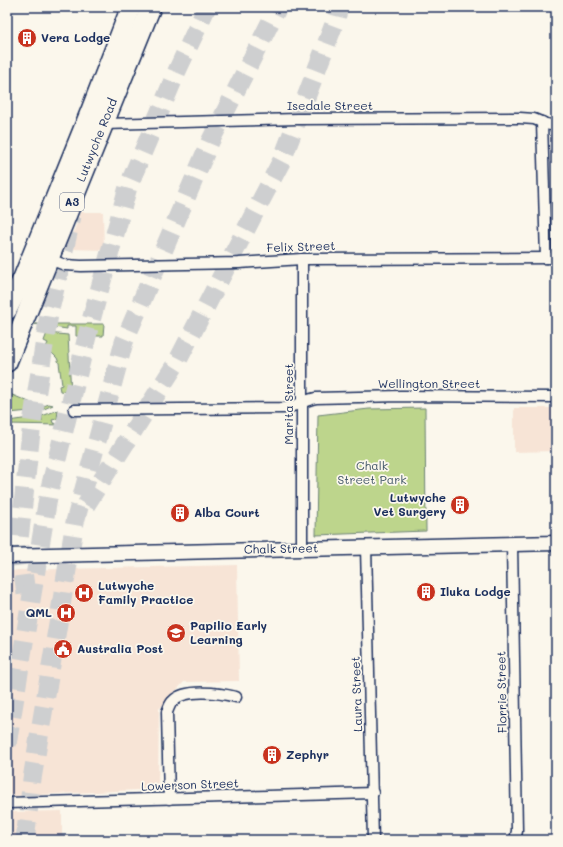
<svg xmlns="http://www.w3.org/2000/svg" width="563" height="847" font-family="Mali,sans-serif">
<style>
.built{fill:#f7e4d6}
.green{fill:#bdd58c;stroke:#6c8275}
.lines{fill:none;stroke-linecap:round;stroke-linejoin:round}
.highway-tunnel{stroke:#cecfd0;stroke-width:19;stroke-dasharray:19 10;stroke-linecap:butt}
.street-casing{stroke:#1b2f5e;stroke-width:13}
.secondary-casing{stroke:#1b2f5e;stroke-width:17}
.highway-casing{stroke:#1b2f5e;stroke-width:22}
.street{stroke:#fbf7ec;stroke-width:10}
.secondary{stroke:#fbf7ec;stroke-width:14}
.highway{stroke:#fbf7ec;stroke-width:19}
.labels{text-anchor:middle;stroke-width:3.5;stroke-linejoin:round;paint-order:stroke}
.shield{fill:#fbf7ec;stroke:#5e6b89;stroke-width:1}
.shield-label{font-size:11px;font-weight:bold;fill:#1b2f5e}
.poi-label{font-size:12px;font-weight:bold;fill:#1b2f5e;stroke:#fbf7ec;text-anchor:start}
.street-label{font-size:12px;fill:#1b2f5e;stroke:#fbf7ec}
.park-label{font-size:12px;fill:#44586a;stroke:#fbf7ec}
</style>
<rect width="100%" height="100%" fill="#fbf7ec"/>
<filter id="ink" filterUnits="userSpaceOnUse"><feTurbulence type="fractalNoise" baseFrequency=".025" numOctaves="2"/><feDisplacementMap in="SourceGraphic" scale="8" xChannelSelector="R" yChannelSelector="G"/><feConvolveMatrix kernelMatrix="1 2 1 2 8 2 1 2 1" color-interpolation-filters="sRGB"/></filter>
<g filter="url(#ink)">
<g class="built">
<polygon points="81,212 103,212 104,250 70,249 69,244"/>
<polygon points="514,408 556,408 556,451 514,452"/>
<polygon points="237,565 239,681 184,682 159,709 158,789 13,796 8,794 9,703 7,577 8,572 17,570"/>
<polygon points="62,811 62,840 12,840 12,812"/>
</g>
<g class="green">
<polygon points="34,324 104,324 103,336 76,336 76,326 67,326 67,329"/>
<polygon points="47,333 68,335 71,395 66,392 60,391 59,386 62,385 59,363 57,358 46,347 48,343 44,341"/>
<polygon points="10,394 41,407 49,404 53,405 42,410 8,413 8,402"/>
<polygon points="425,408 426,531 316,535 318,415 369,409"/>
<polygon points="58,410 57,419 52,420 53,423 61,425 7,424 8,421 37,417 38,421 42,421 42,416"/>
</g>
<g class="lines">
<g class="highway-tunnel">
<polyline points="86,505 177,362 282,160 336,19 339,7"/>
<polyline points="26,594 19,540 32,423 49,314 72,216"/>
<polyline points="7,745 49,492 90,324 128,187 177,71 207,7"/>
<polyline points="25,840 32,779 75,522 124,342 210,142 278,7"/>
</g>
<g class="street-casing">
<g id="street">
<polyline points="542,122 546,258"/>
<polyline points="104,124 298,119 520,118 534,119 546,124 556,126"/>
<polyline points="49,259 65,265 81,266 239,263 302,259 556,258"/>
<polyline points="302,259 302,548"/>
<path d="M 74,410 L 284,408 C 295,407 305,400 316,398 L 401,396 L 556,397"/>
<polyline points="512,544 517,831 515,840"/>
<polyline points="366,547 373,840"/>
<path d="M 169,799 L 167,712 C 169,708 170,703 173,701 C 185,688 221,693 236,697"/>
<polyline points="7,803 373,793"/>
</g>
</g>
<g class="secondary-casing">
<polyline id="secondary" points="7,556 556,543"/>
</g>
<g class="highway-casing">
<g id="highway">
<polyline points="7,310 23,278 91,110 131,7"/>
<polyline points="7,362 151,7"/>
</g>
</g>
<use href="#street" class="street"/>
<use href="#secondary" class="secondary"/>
<use href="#highway" class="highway"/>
</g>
</g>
<defs>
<g id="building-disc" transform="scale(1)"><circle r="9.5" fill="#c8321e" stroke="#fbf7ec"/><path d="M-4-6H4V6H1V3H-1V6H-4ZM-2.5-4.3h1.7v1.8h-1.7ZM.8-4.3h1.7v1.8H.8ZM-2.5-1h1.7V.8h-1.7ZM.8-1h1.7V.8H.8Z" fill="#fff"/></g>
<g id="hospital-disc" transform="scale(1)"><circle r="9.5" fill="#c8321e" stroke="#fbf7ec"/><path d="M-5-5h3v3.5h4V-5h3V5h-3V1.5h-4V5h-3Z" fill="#fff"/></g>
<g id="school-disc" transform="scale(1)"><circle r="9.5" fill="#c8321e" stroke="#fbf7ec"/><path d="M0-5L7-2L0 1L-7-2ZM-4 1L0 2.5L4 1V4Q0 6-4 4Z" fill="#fff"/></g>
<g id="civic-disc" transform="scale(1)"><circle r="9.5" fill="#c8321e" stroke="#fbf7ec"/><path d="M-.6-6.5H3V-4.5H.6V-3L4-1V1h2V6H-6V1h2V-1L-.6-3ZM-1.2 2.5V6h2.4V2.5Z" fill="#fff"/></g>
</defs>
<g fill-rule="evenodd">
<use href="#building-disc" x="27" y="38"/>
<use href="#building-disc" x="460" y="505"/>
<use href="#building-disc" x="180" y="513"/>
<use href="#building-disc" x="426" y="592"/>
<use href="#hospital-disc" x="84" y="593"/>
<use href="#hospital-disc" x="66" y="613"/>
<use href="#school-disc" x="176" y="633"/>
<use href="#civic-disc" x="63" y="649"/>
<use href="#building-disc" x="272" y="755"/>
</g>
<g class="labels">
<rect class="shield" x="60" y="193" width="24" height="18" rx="3"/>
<g class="shield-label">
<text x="72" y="206">A3</text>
</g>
<g class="poi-label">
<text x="41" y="42">Vera Lodge</text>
<text x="446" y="502" text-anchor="end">Lutwyche<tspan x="446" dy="14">Vet Surgery</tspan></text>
<text x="194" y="517">Alba Court</text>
<text x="98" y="590">Lutwyche<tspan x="98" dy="14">Family Practice</tspan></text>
<text x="440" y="596">Iluka Lodge</text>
<text x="52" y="617" text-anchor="end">QML</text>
<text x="190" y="630">Papilio Early<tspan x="190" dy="14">Learning</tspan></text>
<text x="77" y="653">Australia Post</text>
<text x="286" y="759">Zephyr</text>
</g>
<g class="street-label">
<text x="330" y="110">Isedale Street</text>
<text transform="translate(97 140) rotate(-68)" y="4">Lutwyche Road</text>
<text transform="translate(301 247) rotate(-2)" y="4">Felix Street</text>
<text x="429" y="388">Wellington Street</text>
<text transform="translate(289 404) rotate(-90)" y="4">Marita Street</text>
<text transform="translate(281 549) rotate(-1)" y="4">Chalk Street</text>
<text transform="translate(502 692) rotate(-91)" y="4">Florrie Street</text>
<text transform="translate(357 694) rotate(-92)" y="4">Laura Street</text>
<text transform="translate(190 785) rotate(-2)" y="4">Lowerson Street</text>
</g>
<g class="park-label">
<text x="372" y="470">Chalk<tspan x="372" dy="14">Street Park</tspan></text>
</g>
</g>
<rect width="563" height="847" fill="none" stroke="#fbf7ec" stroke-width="24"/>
<rect x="12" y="12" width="539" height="823" fill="none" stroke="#1b2f5e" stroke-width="1.5" filter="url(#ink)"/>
</svg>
